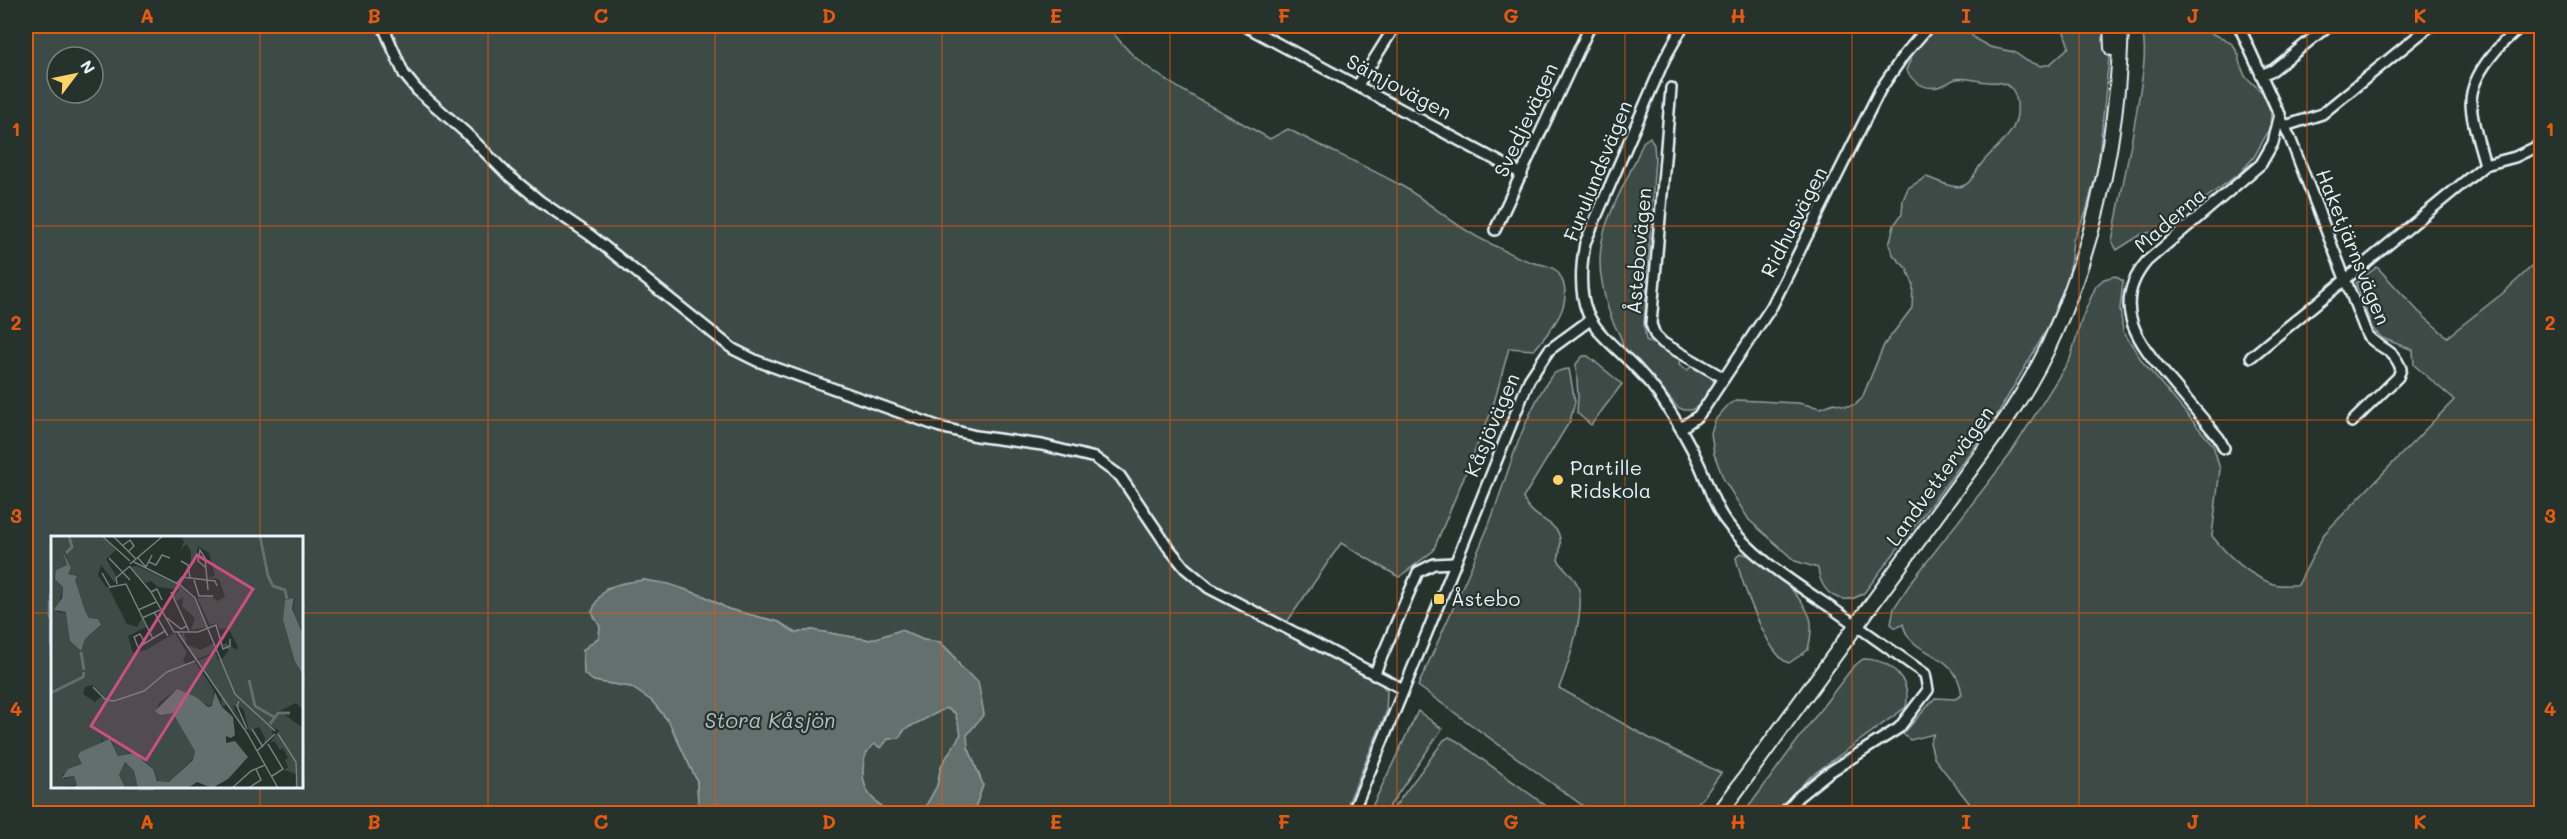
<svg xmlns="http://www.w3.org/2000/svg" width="2567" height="839" font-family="Mali,sans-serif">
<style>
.green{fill:#3e4b47;stroke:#939ea0;stroke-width:1.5;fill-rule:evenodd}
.water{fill:#636f6d;stroke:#98a3a5;stroke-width:1.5}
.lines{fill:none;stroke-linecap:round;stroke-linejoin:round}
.street-casing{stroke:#e8f1f8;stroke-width:14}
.secondary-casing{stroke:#e8f1f8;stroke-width:18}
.street{stroke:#26332d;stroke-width:9}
.secondary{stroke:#26332d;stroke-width:14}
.grid{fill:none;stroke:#e8590c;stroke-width:1.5;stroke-opacity:0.55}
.poi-dot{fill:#ffd166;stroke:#26332d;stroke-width:2}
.labels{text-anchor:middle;stroke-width:4.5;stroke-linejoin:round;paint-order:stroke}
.street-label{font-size:20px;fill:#e8f1f8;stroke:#26332d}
.poi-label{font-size:20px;fill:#e8f1f8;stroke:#26332d;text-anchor:start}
.water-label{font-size:21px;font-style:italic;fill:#b3bdc0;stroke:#26332d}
.inset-river{fill:none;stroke:#636f6d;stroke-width:3}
.inset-road{fill:none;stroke:#747f7e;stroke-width:1.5}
.view{fill:#cc4e82;fill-opacity:0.15;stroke:#cc4e82;stroke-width:3}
.inset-edge{fill:none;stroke:#e8f1f8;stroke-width:3}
.neatline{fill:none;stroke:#e8590c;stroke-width:2}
.grid-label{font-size:20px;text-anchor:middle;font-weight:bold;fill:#e8590c}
</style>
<rect width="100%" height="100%" fill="#26332d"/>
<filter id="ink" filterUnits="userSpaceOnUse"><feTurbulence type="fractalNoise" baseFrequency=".0167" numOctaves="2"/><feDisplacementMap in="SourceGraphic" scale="12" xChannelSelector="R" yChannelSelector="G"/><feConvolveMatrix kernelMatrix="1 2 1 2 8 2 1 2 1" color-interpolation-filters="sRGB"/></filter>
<g filter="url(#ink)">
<g class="green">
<path d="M 26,26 L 1107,26 C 1116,36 1125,48 1135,57 C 1175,91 1225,112 1270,139 L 1288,129 C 1325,149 1365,165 1402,186 C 1431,203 1455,227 1485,241 C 1500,248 1515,257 1531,262 C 1540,265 1554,265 1559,274 C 1577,302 1551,330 1534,350 L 1509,348 L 1492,410 L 1433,551 L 1399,577 L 1341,543 L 1283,628 L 1380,683 L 1387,691 L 1386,713 L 1344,813 L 973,813 L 983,785 L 968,747 L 941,766 L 937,786 L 922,813 L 886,813 C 881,804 872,800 867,792 C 862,780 860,760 867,749 C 873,740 890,739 899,738 L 905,729 L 946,708 L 955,713 L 978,682 L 962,669 L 953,655 L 940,642 L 923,640 L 901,630 L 871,640 L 812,630 L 796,633 L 779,622 L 728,609 L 704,596 L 644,580 L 606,588 L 592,612 L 600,627 L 599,637 L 583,650 L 594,681 L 631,687 L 652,701 L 669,722 L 697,781 L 698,804 L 694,813 L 26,813 ZM 57,57 L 93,57 L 93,93 L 57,93 ZM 52,538 L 302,538 L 302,786 L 52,786 Z"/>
<path d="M 1936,26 L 1962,26 L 1977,40 L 1990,47 L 2014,52 L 2027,61 L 2041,66 L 2050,64 L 2069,47 L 2062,26 L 2107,26 L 2109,57 L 2098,167 L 2086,212 L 2073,240 L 2068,284 L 2043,336 L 1993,422 L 1864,593 C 1841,608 1821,594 1818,568 L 1795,561 L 1749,520 L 1724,480 L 1714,454 L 1711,433 L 1716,419 L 1722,412 L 1729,404 L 1738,400 L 1798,403 L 1821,408 L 1834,403 L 1846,406 L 1855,405 L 1862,398 L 1884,345 L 1912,308 L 1913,284 L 1907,269 L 1894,256 L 1889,245 L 1894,225 L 1902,214 L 1903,200 L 1908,188 L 1926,177 C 1937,180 1955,191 1965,185 C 1973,181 1976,170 1982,163 C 1999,142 2020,134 2017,103 C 2016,97 2014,90 2010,87 C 2002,81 1996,83 1988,82 C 1976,81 1968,77 1956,79 C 1952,80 1948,83 1944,85 C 1928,92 1914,84 1906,70 L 1915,50 Z"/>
<path d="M 2141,26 L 2198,26 L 2200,29 L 2225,39 L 2233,45 L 2239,55 L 2239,61 L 2245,76 L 2263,93 L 2271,112 L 2270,128 L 2254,157 L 2240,173 L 2162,230 L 2142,234 L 2117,250 L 2112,242 C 2120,197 2130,153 2137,109 C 2141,82 2149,52 2141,26 Z"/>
<path d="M 1650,137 L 1654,145 L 1655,158 L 1644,325 L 1646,340 L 1680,357 L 1679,365 L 1687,370 L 1694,365 C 1703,370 1712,374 1715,386 L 1702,404 L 1691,410 L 1684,410 L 1677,407 L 1639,361 L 1623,348 C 1623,338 1617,331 1613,322 C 1608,310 1604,295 1602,282 C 1591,229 1626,189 1643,142 Z"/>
<path d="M 2541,258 L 2541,813 L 1977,813 L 1934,758 L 1930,742 L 1934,734 L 1910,740 L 1903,734 L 1935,698 L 1955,699 L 1962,695 C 1956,647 1911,660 1903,624 L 1896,628 L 1891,624 L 1894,608 L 1912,581 L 2009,456 L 2070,359 L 2082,318 L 2096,286 L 2104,279 L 2115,276 L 2123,281 L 2120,309 L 2123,331 L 2142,361 L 2213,445 L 2220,469 L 2212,536 C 2228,556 2249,575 2273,584 C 2280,586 2290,585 2298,585 L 2324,534 L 2454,400 L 2414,365 L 2413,350 L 2382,338 L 2372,328 L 2356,283 L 2377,267 L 2419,312 L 2447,337 L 2503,293 Z"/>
<polygon points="1583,356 1588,356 1622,384 1591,425 1577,413 1578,397 1576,364"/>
<path d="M 1569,369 L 1575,402 L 1570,421 L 1523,498 C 1536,528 1570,516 1558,560 C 1563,567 1571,574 1576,582 C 1589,603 1568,666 1559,688 L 1649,738 L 1721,773 L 1703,798 L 1686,813 L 1593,813 L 1418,686 C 1442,632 1468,577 1490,522 C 1507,477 1522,418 1550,378 C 1554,371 1562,370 1569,369 Z"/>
<path d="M 1740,553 C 1763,556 1807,599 1811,622 C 1812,632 1810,641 1808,650 L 1789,663 C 1768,658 1741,580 1736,558 Z"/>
<path d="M 1863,659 C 1890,659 1912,679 1906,707 L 1811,776 L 1774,813 L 1744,813 L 1820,710 L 1853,667 Z"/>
<polygon points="1418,711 1442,729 1385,813 1369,813"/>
<polygon points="1449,737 1457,741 1556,813 1390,813 1444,740"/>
</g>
<path class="water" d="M 644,580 L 669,584 L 704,596 L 728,609 L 779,622 L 796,633 L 812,630 L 870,640 L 901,630 L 923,640 L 940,642 L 953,655 L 962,669 L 978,682 L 984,714 L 967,735 L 968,747 L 983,785 L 973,813 L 922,813 L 937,786 L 941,766 L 961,734 L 955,713 L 946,708 L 905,729 L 899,738 L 888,739 L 881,748 L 874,744 C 861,754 860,778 868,792 C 872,800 881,804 886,813 L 694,813 L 698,804 L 697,781 L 669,722 L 652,701 L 631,687 L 594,681 L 584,674 L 583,650 L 599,637 L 600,627 L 592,612 C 602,583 617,584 644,580 Z"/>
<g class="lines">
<g class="street-casing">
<g id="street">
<polyline points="383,26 404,74 417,90 466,133 507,174 540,201 590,235 733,349 757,361 940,427 976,436 1042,445 1095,458 1120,476 1168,547 1185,568 1209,588 1403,689"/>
<polyline points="1245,26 1522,174"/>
<path d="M 1683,26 L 1665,58 L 1585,243 C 1568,338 1614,332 1659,395 C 1675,418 1689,441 1700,466 C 1708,484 1713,503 1724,519 C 1752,558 1798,585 1836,611 C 1866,632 1895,653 1925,674 L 1928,690 L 1899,728 L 1828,773 L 1798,797 L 1783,814"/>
<path d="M 2239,26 L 2290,138 L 2367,335 C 2380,350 2393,347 2401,369 L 2398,377 L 2352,422"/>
<polyline points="2261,75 2273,70 2328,26"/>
<polyline points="1358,85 1395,26"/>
<polyline points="1671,88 1651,324 1655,335 1663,343 1724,378"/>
<polyline points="2285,126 2322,114 2430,26"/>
<path d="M 2485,165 C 2480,145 2471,122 2471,101 C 2472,73 2501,42 2522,26"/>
<polyline points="1495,230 1590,26"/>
<polyline points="2251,357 2485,165 2515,157 2542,144"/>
<polyline points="1681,428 1698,416 1705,407 1772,306 1880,90 1904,55 1929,26"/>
<path d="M 2224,448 L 2219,438 C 2203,419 2187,400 2171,381 C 2140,344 2108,307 2147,261 L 2261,164 L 2273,143 L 2280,114"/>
<polyline points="1374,675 1418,572 1434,564 1454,563"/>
<path d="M 1352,814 C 1413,670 1471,525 1529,380 L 1549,350 L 1590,320"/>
</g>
</g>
<g class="secondary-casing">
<g id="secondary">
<polyline points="2111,26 2112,48"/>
<path d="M 1719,814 C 1790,716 1862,618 1933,520 C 1976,460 2025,402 2054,334 C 2097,237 2118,132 2121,26"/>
</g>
</g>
<use href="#street" class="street"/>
<use href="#secondary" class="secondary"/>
</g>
</g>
<path class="grid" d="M 260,26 L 260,538M 488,26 L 488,814M 715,26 L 715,814M 942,26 L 942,814M 1170,26 L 1170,814M 1397,26 L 1397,814M 1625,26 L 1625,814M 1852,26 L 1852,814M 2079,26 L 2079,814M 2307,26 L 2307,814M 26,226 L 2542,226M 26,420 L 2542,420M 26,613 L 52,613M 302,613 L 2542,613M 260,786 L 260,814"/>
<g class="poi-dot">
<circle cx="1558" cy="480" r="6"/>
<rect x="1433" y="593" width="12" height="12" rx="3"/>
</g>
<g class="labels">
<g class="street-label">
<text transform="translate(1399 87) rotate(28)" y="7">Sämjovägen</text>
<text transform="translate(1526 120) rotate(-65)" y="7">Svedjevägen</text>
<text transform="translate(1598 171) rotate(-68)" y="7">Furulundsvägen</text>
<text transform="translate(2170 220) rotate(-41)" y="7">Maderna</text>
<text transform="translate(1794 222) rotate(-63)" y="7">Ridhusvägen</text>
<text transform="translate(2353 247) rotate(68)" y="7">Haketjärnsvägen</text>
<text transform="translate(1639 251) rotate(-85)" y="7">Åstebovägen</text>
<text transform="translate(1492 425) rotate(-67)" y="7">Kåsjövägen</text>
<text transform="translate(1940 476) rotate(-54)" y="7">Landvettervägen</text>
</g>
<g class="poi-label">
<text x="1570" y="475">Partille<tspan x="1570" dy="23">Ridskola</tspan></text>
<text x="1451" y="606">Åstebo</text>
</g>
<g class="water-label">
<text x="770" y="728">Stora Kåsjön</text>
</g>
</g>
<g transform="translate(51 536)">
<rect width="252" height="252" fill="#26332d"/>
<path d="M 0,0 L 52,1 L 65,14 L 55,23 L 65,40 L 64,47 L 50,29 L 47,39 L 55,51 L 63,51 L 58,53 L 76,88 L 86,91 L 91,82 L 95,91 L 77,100 L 82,117 L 95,114 L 124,97 L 136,117 L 132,123 L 135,130 L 144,126 L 163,154 L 162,168 L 158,170 L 133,157 L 129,157 L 132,164 L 127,164 L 126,153 L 108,167 L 105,175 L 122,176 L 144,213 L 142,223 L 118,246 L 107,245 L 102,233 L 89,220 L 80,217 L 67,220 L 60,203 L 52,207 L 51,201 L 50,208 L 29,216 L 27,220 L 31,228 L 11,239 L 14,243 L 23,240 L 26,249 L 0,252 ZM 13,15 L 20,32 L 17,38 L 26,40 L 23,44 L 34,75 L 38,82 L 47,83 L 50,90 L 34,103 L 30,115 L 19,105 L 16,77 L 6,76 L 12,51 L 5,43 L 5,34 L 16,29 ZM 42,149 L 52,159 L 44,166 L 32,158 L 34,151 ZM 129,0 L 133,3 L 133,0 L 252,0 L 252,115 L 242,73 L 244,62 L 234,64 L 233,88 L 244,126 L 252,138 L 252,174 L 245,167 L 224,177 L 233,178 L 252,192 L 252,252 L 244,252 L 245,238 L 233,234 L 237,231 L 234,224 L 237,222 L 232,212 L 229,214 L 223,205 L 219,207 L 228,194 L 221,192 L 222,200 L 213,210 L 214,202 L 208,191 L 198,195 L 200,202 L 192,172 L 182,170 L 194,192 L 184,176 L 176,169 L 171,171 L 170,160 L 146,125 L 165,117 L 167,124 L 172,122 L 178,114 L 170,109 L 175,107 L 186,114 L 187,111 L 177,92 L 168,93 L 166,87 L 159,89 L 146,62 L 161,61 L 167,65 L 174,61 L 168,43 L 156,42 L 164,40 L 158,17 L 147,10 L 144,27 L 140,29 L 140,15 L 135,8 L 129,15 L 133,6 ZM 86,30 L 127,49 L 144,64 L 157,91 L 140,94 L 144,82 L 131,70 L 132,61 L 126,65 L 122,60 L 129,54 L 107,51 L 100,45 L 94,47 L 80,31 ZM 133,97 L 136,109 L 150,114 L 163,107 L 164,116 L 144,124 L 129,99 ZM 74,226 L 83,235 L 87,252 L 74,252 L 70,246 L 68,239 Z" fill="#3e4b47" fill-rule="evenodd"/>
<path d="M 12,15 L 20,32 L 17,38 L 26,40 L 24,44 L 34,75 L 38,82 L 47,83 L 50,89 L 34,103 L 30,115 L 19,105 L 15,76 L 3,74 L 11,62 L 12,51 L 4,43 L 5,34 L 16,29 ZM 243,62 L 241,73 L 251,97 L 252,138 L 244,126 L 232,84 L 234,64 ZM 126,153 L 145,161 L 157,171 L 161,170 L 164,156 L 171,171 L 182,181 L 184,199 L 180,202 L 175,200 L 175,207 L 184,205 L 197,221 L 177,243 L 161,252 L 146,246 L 137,252 L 87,252 L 83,235 L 74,226 L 68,239 L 74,252 L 21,252 L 26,249 L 23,240 L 11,242 L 17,233 L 31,228 L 27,220 L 29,216 L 59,203 L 67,220 L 83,217 L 102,233 L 106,245 L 118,246 L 142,224 L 144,215 L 122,177 L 109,179 L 104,175 Z" fill="#636f6d"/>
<path class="inset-river" d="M 209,0 L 217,40 L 222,50 L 234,54 L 236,63M 15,17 L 21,11 L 18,0M 30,116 L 33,134M 198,144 L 204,170 L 223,181M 0,157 L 32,141 L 33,136M 219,188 L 227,177 L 239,177"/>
<path class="inset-road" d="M 51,0 L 79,25M 62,0 L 85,23M 71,10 L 79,4 L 83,10 L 78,15M 58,22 L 79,44M 87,22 L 95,31 L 101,19M 83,25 L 79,28 L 112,0M 130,25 L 137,29 L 139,42M 83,26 L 129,49 L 144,62 L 184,158 L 224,195M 98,26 L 105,29 L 111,19 L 119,22M 79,31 L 100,56 L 123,96 L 147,96 L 165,89 L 172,113 L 179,110 L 179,103M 154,31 L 147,25 L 149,14 L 154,22 L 157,54M 51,37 L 59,51 L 75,48 L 102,103M 143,44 L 148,60 L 162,60M 66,48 L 65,42 L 79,30M 125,48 L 131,41 L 164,45 L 166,50M 100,56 L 106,53 L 111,64M 120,56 L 138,95M 87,74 L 105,66M 103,76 L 117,100M 91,82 L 109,74M 116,82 L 130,93 L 136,90M 127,97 L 196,197 L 227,252M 94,107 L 89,98 L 83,101 L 87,111 L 88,111 L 114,95M 42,151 L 55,164 L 63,165 L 93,155 L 116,136 L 144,125M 188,165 L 186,170 L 196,193M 201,193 L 212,211M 227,198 L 245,226 L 246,252M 217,208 L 232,233 L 221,240M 206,215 L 224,198M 199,251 L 210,244 L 205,233M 181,252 L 200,235 L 214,229"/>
<path class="view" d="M 146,19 L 202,53 L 95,224 L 40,190 Z"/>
<rect width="252" height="252" class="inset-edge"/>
</g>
<rect width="2567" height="839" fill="none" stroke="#26332d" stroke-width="66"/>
<g transform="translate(75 75) rotate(58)"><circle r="28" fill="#26332d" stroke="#747f7e" stroke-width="1.5"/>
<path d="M0-4.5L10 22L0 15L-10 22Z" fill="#ffd166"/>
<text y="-9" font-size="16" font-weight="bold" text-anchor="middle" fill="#e8f1f8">N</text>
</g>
<rect x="33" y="33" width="2501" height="773" class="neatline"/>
<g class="grid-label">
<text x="147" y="23">A</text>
<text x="374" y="23">B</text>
<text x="601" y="23">C</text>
<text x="829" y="23">D</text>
<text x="1056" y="23">E</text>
<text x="1284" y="23">F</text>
<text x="1511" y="23">G</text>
<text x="1738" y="23">H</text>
<text x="1966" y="23">I</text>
<text x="2193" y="23">J</text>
<text x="2420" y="23">K</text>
<text x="16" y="136">1</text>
<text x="2550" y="136">1</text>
<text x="16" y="330">2</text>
<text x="2550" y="330">2</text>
<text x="16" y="523">3</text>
<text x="2550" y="523">3</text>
<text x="16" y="716">4</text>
<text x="2550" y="716">4</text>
<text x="147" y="829">A</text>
<text x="374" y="829">B</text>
<text x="601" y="829">C</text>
<text x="829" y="829">D</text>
<text x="1056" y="829">E</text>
<text x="1284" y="829">F</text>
<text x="1511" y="829">G</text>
<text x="1738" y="829">H</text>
<text x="1966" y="829">I</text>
<text x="2193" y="829">J</text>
<text x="2420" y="829">K</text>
</g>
</svg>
